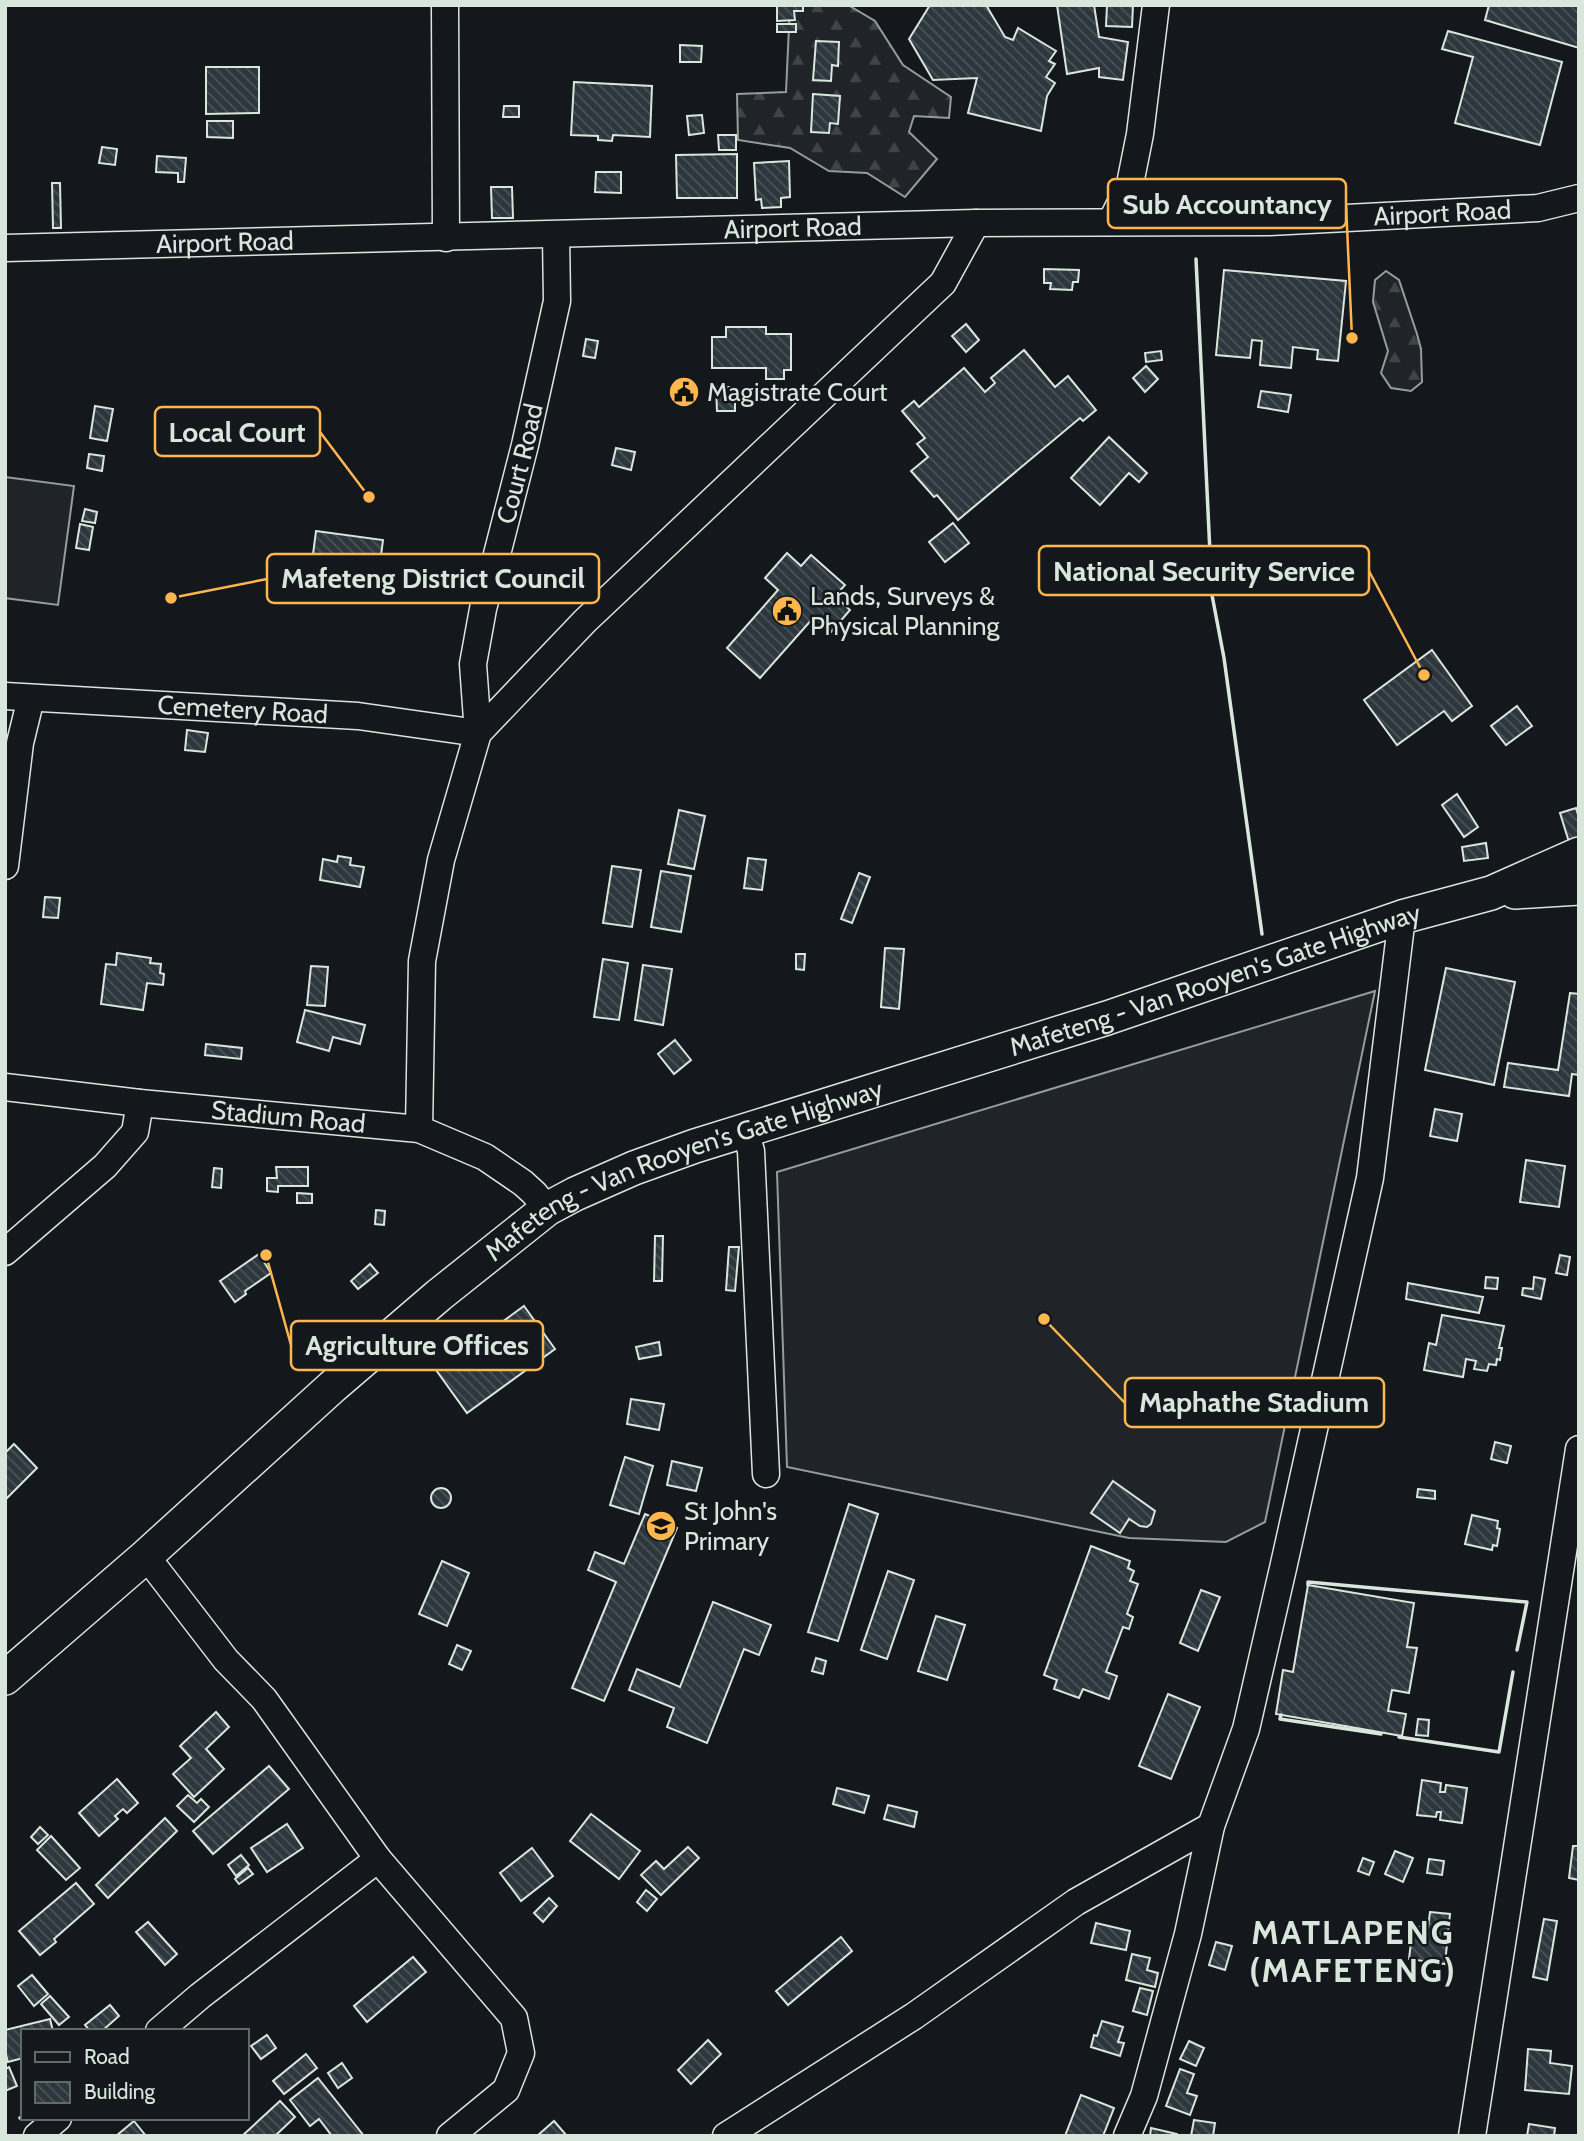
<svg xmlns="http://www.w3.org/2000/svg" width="1584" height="2141" font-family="Cabin,sans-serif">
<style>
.forest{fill:url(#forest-firs);stroke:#939e99;stroke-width:2}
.garden{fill:#202428;stroke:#939e99;stroke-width:2}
.building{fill:url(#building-back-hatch);stroke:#d8e6dc;stroke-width:2}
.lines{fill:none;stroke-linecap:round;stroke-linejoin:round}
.minor-casing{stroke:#d8e6dc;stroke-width:29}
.major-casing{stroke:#d8e6dc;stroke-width:36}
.minor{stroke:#14181c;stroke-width:26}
.major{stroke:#14181c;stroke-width:33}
.wall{stroke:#d8e6dc;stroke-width:3.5}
.labels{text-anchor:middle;stroke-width:5;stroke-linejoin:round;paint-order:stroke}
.street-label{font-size:26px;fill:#d8e6dc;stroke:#14181c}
.poi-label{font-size:26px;fill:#d8e6dc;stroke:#14181c;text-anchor:start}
.district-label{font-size:33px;font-weight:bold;letter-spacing:2px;fill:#d8e6dc;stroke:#14181c}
.leader{fill:none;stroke:#ffb74d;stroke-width:2.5}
.callout-dot{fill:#ffb74d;stroke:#14181c;stroke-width:2.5}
.callout{fill:#14181c;stroke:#ffb74d;stroke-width:2.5}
.callout-label{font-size:28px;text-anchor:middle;font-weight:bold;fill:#d8e6dc}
</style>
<defs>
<pattern id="forest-firs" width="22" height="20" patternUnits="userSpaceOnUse" patternTransform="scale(1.75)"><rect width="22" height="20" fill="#202428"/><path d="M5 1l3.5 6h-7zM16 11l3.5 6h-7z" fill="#404447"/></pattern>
<pattern id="building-back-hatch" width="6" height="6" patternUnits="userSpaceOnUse" patternTransform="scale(1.75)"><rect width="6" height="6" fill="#2c363c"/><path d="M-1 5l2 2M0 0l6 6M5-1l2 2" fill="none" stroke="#4a5358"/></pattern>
</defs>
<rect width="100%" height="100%" fill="#14181c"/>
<g class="forest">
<polygon points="790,5 848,5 875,21 903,65 951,97 949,118 914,116 909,132 937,159 905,197 867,173 829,171 790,148 738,140 737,94 786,92"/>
<polygon points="1386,271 1399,280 1417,334 1421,349 1422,382 1411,391 1391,388 1381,373 1388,351 1373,302 1375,280"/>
</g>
<g class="garden">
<polygon points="5,477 74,486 58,605 5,598"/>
<polygon points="1375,991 1265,1522 1226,1542 1129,1538 787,1467 777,1172"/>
</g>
<g class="building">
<polygon points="777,5 803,5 803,11 794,11 795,20 777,21"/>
<polygon points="930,5 986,5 1005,37 1013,40 1018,28 1056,51 1049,61 1055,64 1046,77 1055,83 1047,96 1041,131 968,113 977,78 933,80 909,39"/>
<polygon points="1057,5 1094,5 1099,37 1128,42 1123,80 1099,77 1099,68 1067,74"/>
<polygon points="1107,5 1133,5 1132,27 1106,26"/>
<polygon points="1489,5 1579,5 1579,48 1485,20"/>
<rect x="777" y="24" width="19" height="8"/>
<polygon points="1448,31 1562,62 1540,145 1455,123 1473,57 1442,49"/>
<polygon points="816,41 839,42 838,66 832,65 831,81 813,80"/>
<polygon points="680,45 702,46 701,62 680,62"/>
<polygon points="206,67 259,67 259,113 206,114"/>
<polygon points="574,82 652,86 650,137 613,135 612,141 598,140 598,136 571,135"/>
<polygon points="813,94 840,96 838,124 830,123 829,133 811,132"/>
<polygon points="504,106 519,106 519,117 503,117"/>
<polygon points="702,115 704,133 689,135 687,116"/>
<polygon points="207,121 233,121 233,138 207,137"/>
<polygon points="718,135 736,135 736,150 719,150"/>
<polygon points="102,147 117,149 115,165 99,163"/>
<polygon points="737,154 737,198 677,198 676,155"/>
<polygon points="157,156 186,158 184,182 178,182 178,173 156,172"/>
<polygon points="789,161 790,197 781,198 781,207 762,208 761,199 756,200 754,163"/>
<polygon points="596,172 621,172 621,193 595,192"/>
<polygon points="52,183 60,183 61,228 53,228"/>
<polygon points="491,187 512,187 513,218 492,218"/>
<polygon points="1044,269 1079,270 1078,282 1073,282 1072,290 1050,289 1051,283 1044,283"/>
<polygon points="1224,270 1346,281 1338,361 1317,359 1318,350 1293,347 1291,368 1260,365 1262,341 1252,340 1250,358 1216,355"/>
<polygon points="966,324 979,340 966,352 952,336"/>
<polygon points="726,327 766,327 766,334 791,334 791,370 784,370 784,379 766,379 766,368 712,368 712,337 726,337"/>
<polygon points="586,339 598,341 595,358 583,356"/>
<polygon points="1024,350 1055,387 1068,376 1096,410 1083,421 1080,418 958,520 937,495 934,497 911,471 928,457 917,444 925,438 902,411 914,401 919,407 964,368 985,392 995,383 991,378"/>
<polygon points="1161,351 1162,360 1146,362 1145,353"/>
<polygon points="1146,366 1158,379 1145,392 1133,378"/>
<polygon points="716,387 735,387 735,411 717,411"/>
<polygon points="1261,391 1291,395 1288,412 1258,407"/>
<polygon points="95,406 113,409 107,441 90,438"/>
<polygon points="1109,437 1147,473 1139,482 1129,473 1100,505 1071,478"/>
<polygon points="616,448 635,452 631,470 612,465"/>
<polygon points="89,454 104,456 102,471 87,468"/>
<polygon points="85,509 97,512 95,523 82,521"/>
<polygon points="953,523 969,543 945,562 929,542"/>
<polygon points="80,524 93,527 89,550 76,548"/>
<polygon points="316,531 383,540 375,602 308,593"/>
<polygon points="787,553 801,566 811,555 845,585 835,596 850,610 831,632 814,617 760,678 727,648 778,590 765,578"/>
<polygon points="1432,650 1472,706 1452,721 1444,711 1397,745 1364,700"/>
<polygon points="1517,706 1532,726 1506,745 1491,726"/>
<polygon points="187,730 208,733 205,752 185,750"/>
<polygon points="1457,794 1478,827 1464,837 1442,805"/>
<polygon points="1576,808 1579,818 1579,839 1569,842 1560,813"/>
<polygon points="679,810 705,816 694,869 668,864"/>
<polygon points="1486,843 1488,858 1464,861 1462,847"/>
<polygon points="338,856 351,858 350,865 364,867 360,887 320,880 323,859 337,862"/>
<polygon points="748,858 766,860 762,890 744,888"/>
<polygon points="612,866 641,870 632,927 603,923"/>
<polygon points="661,871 691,876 681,932 651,927"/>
<polygon points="859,873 870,877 852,923 841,919"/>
<polygon points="45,897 60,898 58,918 43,917"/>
<polygon points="885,948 904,949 899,1009 881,1007"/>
<polygon points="117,953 151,958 150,963 161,964 160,973 164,974 163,985 147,983 143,1010 101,1004 106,964 116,965"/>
<polygon points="796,954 805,954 804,970 796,969"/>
<polygon points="603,959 628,963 619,1020 594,1017"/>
<polygon points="643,965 672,969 663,1025 635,1020"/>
<polygon points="311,966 328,967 325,1006 307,1005"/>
<polygon points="1446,968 1515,982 1494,1085 1425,1070"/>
<polygon points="1570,993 1579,994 1579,1075 1572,1074 1569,1096 1504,1087 1508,1063 1558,1070"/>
<polygon points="305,1010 365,1025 360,1044 333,1037 329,1051 297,1042"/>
<polygon points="675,1040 691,1060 674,1074 658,1054"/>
<polygon points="206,1044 242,1048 241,1059 205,1055"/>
<polygon points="1435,1109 1462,1114 1457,1141 1430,1136"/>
<polygon points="1526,1160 1565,1166 1559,1207 1520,1202"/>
<polygon points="276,1167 308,1167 308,1186 278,1186 278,1192 267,1191 267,1178 277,1178"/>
<polygon points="214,1168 222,1169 221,1188 212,1187"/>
<polygon points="297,1193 312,1194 312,1203 297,1203"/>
<polygon points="376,1210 385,1211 384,1225 375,1224"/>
<polygon points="655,1236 663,1236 662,1281 654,1281"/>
<polygon points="729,1247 739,1247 735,1291 726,1290"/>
<polygon points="259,1254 271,1273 245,1291 246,1294 235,1302 220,1281"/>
<polygon points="1560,1255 1570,1257 1567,1275 1556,1273"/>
<polygon points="370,1264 378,1273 358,1289 351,1281"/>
<polygon points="1486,1277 1498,1278 1497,1289 1485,1288"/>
<polygon points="1534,1277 1545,1279 1541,1299 1522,1295 1523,1288 1533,1289"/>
<polygon points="1408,1283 1483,1297 1479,1313 1406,1299"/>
<polygon points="524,1306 555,1349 467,1413 436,1370"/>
<polygon points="1442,1315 1504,1326 1499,1348 1502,1348 1500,1360 1497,1359 1496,1365 1489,1364 1487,1371 1474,1369 1476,1361 1466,1359 1463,1377 1424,1370 1429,1343 1436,1345"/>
<polygon points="659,1342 661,1355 639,1359 636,1347"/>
<polygon points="631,1399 664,1404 659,1430 627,1424"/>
<polygon points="1495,1442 1511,1446 1507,1463 1491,1459"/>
<polygon points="14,1444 37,1468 5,1500 5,1453"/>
<polygon points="625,1457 653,1466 639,1514 610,1505"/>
<polygon points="672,1461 702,1468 696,1491 667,1485"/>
<polygon points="1113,1481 1155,1511 1151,1524 1147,1527 1140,1526 1129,1519 1120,1533 1091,1513"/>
<circle cx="441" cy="1498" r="10"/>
<polygon points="1418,1489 1435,1491 1435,1499 1417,1497"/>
<polygon points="849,1504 878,1514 838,1641 808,1632"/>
<polygon points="645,1514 677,1528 604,1701 572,1688 616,1582 588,1570 595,1552 624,1564"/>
<polygon points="1472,1515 1498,1521 1497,1528 1500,1529 1497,1546 1493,1545 1492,1550 1465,1544"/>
<polygon points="1091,1546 1130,1561 1128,1568 1134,1571 1130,1581 1138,1584 1127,1614 1133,1617 1129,1629 1123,1627 1106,1672 1117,1676 1109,1699 1083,1689 1079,1698 1054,1689 1057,1680 1044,1675"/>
<polygon points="442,1561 469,1573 447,1626 419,1614"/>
<polygon points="888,1571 914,1580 887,1659 861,1650"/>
<polygon points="1308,1585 1414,1603 1407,1647 1417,1648 1409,1693 1392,1690 1388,1711 1406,1714 1402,1736 1276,1714 1283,1670 1293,1672"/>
<polygon points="1201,1590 1220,1597 1198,1651 1180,1643"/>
<polygon points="713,1602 771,1625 759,1655 744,1649 707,1743 667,1727 674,1708 629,1690 637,1669 680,1687"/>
<polygon points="936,1616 965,1625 947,1680 918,1671"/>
<polygon points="457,1645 471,1651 462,1670 449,1664"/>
<polygon points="816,1658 826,1661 823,1674 812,1671"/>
<polygon points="1168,1694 1200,1707 1171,1779 1139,1766"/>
<polygon points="216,1712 229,1727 206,1749 224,1769 194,1797 173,1774 191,1758 180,1746"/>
<polygon points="1418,1719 1429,1720 1428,1736 1416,1735"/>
<polygon points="269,1766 289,1789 213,1854 193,1831"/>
<polygon points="117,1779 138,1803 127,1813 123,1809 115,1816 118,1819 99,1836 79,1813"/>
<polygon points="1422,1780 1441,1783 1440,1792 1445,1792 1446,1785 1467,1788 1462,1823 1440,1820 1441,1812 1437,1812 1436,1817 1417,1815"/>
<polygon points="837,1788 869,1796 864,1813 833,1804"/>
<polygon points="188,1795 197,1803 201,1799 209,1807 194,1822 177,1806"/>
<polygon points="888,1805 917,1812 914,1827 884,1819"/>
<polygon points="591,1814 640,1851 619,1879 570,1841"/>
<polygon points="165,1818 177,1831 108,1898 96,1885"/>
<polygon points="287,1824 303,1848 267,1872 251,1848"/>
<polygon points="40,1827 48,1835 38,1844 31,1837"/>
<polygon points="51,1836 80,1868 66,1880 37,1850"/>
<polygon points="1579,1844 1579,1880 1569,1878 1573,1846 1579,1846"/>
<polygon points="688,1847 699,1858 661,1895 641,1875 656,1861 664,1869"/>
<polygon points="532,1848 553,1876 521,1901 500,1873"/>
<polygon points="1395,1851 1413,1858 1403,1882 1385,1874"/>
<polygon points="241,1855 249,1865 236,1876 228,1865"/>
<polygon points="1363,1858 1374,1862 1369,1875 1358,1871"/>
<polygon points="1429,1859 1444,1861 1442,1875 1427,1873"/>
<polygon points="248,1868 253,1874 239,1884 235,1879"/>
<polygon points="76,1883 94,1904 54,1939 56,1942 40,1955 19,1931"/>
<polygon points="646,1890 657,1899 647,1911 637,1902"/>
<polygon points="549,1898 557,1906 543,1922 534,1913"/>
<polygon points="1430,1912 1450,1914 1445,1964 1409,1959 1413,1926 1428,1928"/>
<polygon points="1544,1919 1557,1921 1547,1980 1533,1977"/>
<polygon points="148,1922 177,1954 165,1965 136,1932"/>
<polygon points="1096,1923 1130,1931 1126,1950 1091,1943"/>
<polygon points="841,1937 852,1951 788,2005 776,1991"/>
<polygon points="1216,1942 1232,1946 1225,1970 1209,1965"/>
<polygon points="1132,1954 1150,1958 1147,1970 1158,1973 1155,1987 1126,1980"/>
<polygon points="413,1957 426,1972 367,2022 354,2006"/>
<polygon points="32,1975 48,1994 34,2006 18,1986"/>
<polygon points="1140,1988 1153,1991 1147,2015 1133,2011"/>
<polygon points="50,1996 69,2017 59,2025 41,2004"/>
<polygon points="110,2005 119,2016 102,2031 90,2031 85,2025"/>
<polygon points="50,2019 53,2031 23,2031 23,2058 8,2062 5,2051 5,2030"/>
<polygon points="1102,2021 1123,2027 1118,2042 1124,2043 1120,2056 1091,2047 1094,2035 1097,2036"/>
<polygon points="267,2035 276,2048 261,2059 251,2046"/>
<polygon points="708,2040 721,2054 691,2084 678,2070"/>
<polygon points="1189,2041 1204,2048 1196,2066 1180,2059"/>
<polygon points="1528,2049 1551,2051 1550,2063 1572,2066 1569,2094 1525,2090"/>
<polygon points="306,2054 317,2068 284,2094 273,2081"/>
<polygon points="342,2063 352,2078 338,2088 328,2073"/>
<polygon points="9,2067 17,2086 5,2091 5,2069"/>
<polygon points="1180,2069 1194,2074 1187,2093 1197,2096 1190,2115 1166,2106"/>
<polygon points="318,2078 364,2136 332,2136 319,2119 310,2126 290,2100"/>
<polygon points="1081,2095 1114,2108 1103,2136 1065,2136"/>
<polygon points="280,2101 295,2117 275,2136 242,2136"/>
<polygon points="1194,2120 1215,2123 1213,2136 1191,2136"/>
<polygon points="134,2121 146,2136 116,2136"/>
<polygon points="554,2121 567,2136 537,2136"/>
<polygon points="1529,2124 1555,2128 1554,2136 1527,2136"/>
<polygon points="1151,2128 1177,2134 1177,2136 1150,2136"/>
</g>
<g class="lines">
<g class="minor-casing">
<g id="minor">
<polyline points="445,5 446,238"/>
<polyline points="1111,222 1130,184 1140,134 1156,5"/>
<path id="s1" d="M 5,248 L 976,223 L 1269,222 L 1538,208 L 1579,198"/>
<path id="s2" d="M 5,696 L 358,716 L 478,733"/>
<path id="s3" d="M 478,733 L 473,664 L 483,609 L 525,445 L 557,301 L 556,236"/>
<polyline points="5,866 20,743 31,698"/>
<path id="s4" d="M 5,1087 L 140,1103 L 419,1129 L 485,1157 L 523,1183 L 534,1193 L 547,1209"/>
<polyline points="419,1129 422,961 441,860 478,733 585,621 943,283 976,223"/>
<polyline points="745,1130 751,1151 766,1474"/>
<polyline points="5,1252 105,1166 135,1132 140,1103"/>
<polyline points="146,1556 226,1660 264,1699 378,1859 514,2018 521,2053 506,2090 450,2136"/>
<polyline points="159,2031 200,1996 378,1859"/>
<polyline points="37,2136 58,2118"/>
<polyline points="726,2136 914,2016 1076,1902 1211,1826"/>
<polyline points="1127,2136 1144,2096 1188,1934 1211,1826 1246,1729 1284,1564 1370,1178 1402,917"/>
<polyline points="1472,2136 1579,1449"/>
</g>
</g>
<g class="major-casing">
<g id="major">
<polyline points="1515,892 1579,888"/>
<path id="s5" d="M 5,1678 L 146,1556 L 332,1387 L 439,1295 L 547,1209 L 575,1194 L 634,1168 L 695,1146 L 1107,1018 L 1402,917 L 1491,893 L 1579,854"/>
</g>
</g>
<use href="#minor" class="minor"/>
<use href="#major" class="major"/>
<g class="wall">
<polyline points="1196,259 1212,595 1224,658 1262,934"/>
<polyline points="1308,1585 1308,1582 1527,1602 1517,1650"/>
<polyline points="1281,1715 1280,1719 1381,1734"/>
<polyline points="1399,1737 1499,1752 1513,1672"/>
<polyline points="20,2118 23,2116"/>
</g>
</g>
<defs>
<g id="civic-disc" transform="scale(1.575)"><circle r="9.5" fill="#ffb74d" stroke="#14181c"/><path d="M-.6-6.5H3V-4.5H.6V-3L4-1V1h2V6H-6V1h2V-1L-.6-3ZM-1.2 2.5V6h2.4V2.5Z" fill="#111"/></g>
<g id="school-disc" transform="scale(1.575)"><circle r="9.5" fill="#ffb74d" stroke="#14181c"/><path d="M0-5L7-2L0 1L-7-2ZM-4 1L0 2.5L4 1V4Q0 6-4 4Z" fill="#111"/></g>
</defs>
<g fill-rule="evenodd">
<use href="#civic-disc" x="684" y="392"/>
<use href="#civic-disc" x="787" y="611"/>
<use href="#school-disc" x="661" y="1526"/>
</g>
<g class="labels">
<g class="street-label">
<text dy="9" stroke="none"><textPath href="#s1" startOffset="1438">Airport Road</textPath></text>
<text dy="9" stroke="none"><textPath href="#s1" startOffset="788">Airport Road</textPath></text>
<text dy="9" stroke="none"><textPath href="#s1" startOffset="220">Airport Road</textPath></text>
<text dy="9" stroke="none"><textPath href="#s3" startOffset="275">Court Road</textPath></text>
<text dy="9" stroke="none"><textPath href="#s2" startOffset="238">Cemetery Road</textPath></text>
<text dy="9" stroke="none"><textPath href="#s5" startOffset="1424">Mafeteng - Van Rooyen's Gate Highway</textPath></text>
<text dy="9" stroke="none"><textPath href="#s4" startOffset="285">Stadium Road</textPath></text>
<text dy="9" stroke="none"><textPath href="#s5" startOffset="858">Mafeteng - Van Rooyen's Gate Highway</textPath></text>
</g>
<g class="poi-label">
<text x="707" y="401">Magistrate Court</text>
<text x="810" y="605">Lands, Surveys &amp;<tspan x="810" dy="30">Physical Planning</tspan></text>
<text x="684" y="1520">St John's<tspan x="684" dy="30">Primary</tspan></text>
</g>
<g class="district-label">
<text x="1353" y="1944">MATLAPENG<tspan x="1353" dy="38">(MAFETENG)</tspan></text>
</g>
</g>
<path class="leader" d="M1352 338L1346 204M369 497L320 432M1424 675L1369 571M171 598L267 579M266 1255L291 1345M1044 1319L1125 1403"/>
<g class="callout-dot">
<circle cx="1352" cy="338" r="7"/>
<circle cx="369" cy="497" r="7"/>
<circle cx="1424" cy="675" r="7"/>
<circle cx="171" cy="598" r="7"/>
<circle cx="266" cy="1255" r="7"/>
<circle cx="1044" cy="1319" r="7"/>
</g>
<g class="callout">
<rect x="1108" y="179" width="238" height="49" rx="7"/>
<rect x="155" y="407" width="165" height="49" rx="7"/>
<rect x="1039" y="546" width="330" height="49" rx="7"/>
<rect x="267" y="554" width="332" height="49" rx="7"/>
<rect x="291" y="1321" width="252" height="49" rx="7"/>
<rect x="1125" y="1378" width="259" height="49" rx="7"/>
</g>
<g class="callout-label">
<text x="1227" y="214">Sub Accountancy</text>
<text x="237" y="442">Local Court</text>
<text x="1204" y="581">National Security Service</text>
<text x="433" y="588">Mafeteng District Council</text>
<text x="417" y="1355">Agriculture Offices</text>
<text x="1254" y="1412">Maphathe Stadium</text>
</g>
<rect width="1584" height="2141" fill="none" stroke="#d8e6dc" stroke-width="14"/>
<rect x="21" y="2029" width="228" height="91" fill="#14181c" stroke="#626a69" stroke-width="2"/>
<rect x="35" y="2052" width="35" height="10" fill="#14181c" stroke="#626a69" stroke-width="2"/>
<text x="84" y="2064" font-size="21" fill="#d8e6dc">Road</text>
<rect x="35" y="2082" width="35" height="21" fill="url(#building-back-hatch)" stroke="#626a69" stroke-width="2"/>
<text x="84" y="2099" font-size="21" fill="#d8e6dc">Building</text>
</svg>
